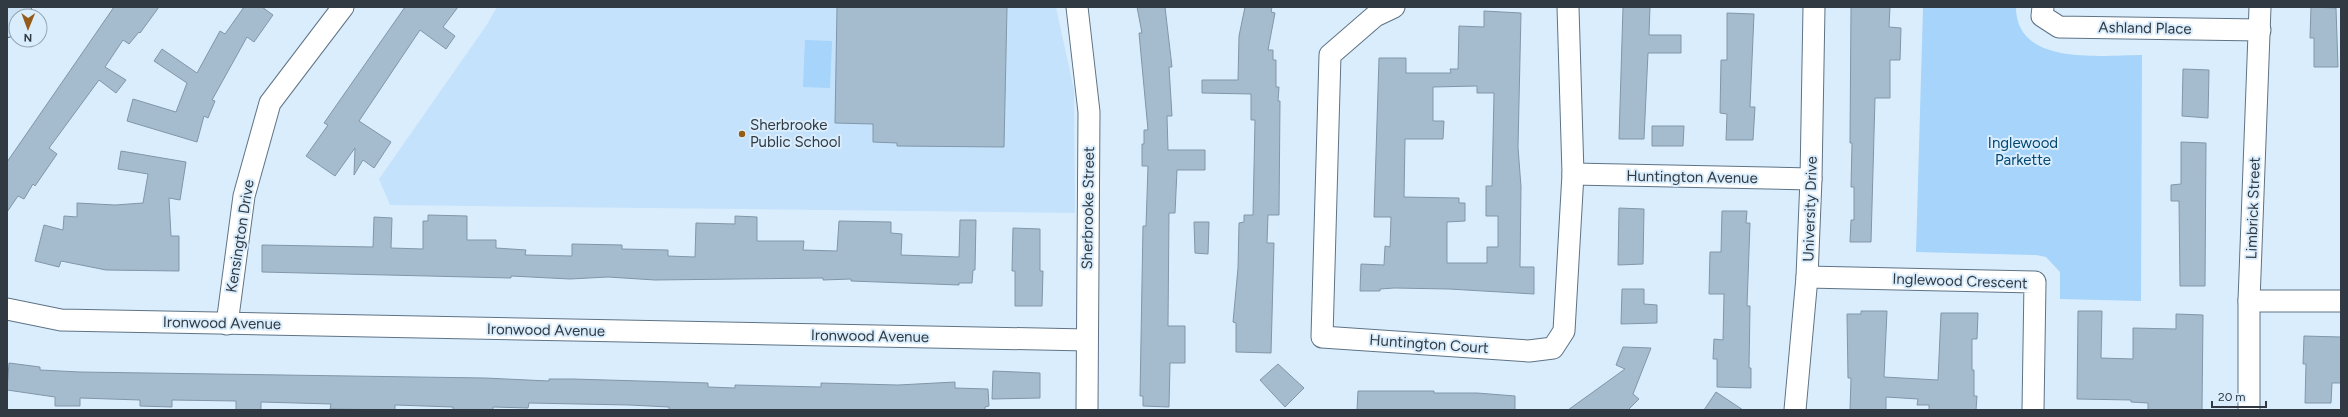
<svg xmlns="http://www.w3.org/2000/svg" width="2348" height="417" font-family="Figtree,sans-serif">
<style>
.built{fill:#c4e2fb}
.green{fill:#a6d4fb}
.building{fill:#a5bccf;stroke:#8197a9;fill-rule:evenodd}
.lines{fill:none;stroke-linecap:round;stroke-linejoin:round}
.street-casing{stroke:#5e7385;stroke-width:23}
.secondary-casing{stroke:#5e7385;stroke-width:24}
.street{stroke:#fff;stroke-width:21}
.secondary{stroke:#cbe2f4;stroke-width:22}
.poi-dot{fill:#955b18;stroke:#daedfd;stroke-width:1.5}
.labels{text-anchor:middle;stroke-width:4;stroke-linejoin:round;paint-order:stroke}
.street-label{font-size:15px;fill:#313a42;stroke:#daedfd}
.poi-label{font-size:15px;fill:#313a42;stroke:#daedfd;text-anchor:start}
.park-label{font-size:15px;fill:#034872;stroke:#daedfd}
</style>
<rect width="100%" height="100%" fill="#daedfd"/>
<polygon class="built" points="497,7 1056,7 1074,90 1075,213 390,205 379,179 486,26"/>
<g class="green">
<path d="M 1923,7 L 2016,7 C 2016,67 2102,55 2142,55 L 2141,301 L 2060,299 L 2060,272 L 2046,257 L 2036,255 L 1916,252 Z"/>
<polygon points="805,40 832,41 830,88 803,87"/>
</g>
<g class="building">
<polygon points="114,7 159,7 140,33 139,32 129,44 123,40 105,67 126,80 116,93 99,80 49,148 57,154 35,186 33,184 24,199 18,196 7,212 7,162"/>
<polygon points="244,7 262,7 273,15 254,42 247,37 212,100 215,101 208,118 204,116 197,142 127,121 133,99 176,112 187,83 154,61 162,49 197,73 220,31 225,34"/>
<polygon points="405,7 458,7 443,27 455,36 446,49 420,30 359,121 391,142 374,168 363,160 354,175 355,148 335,176 306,156 328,125 324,123"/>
<polygon points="837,7 1007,7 1004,147 897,146 897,143 873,142 873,124 835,123"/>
<polygon points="1137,7 1165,7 1172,67 1169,67 1172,116 1167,116 1168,150 1205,150 1205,170 1177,170 1175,213 1169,213 1168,326 1185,326 1185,363 1170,363 1169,407 1143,406 1143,396 1140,396 1143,226 1146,226 1148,166 1142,166 1142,144 1144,144 1144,130 1148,130 1139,33 1142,33"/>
<polygon points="1245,7 1272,7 1271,12 1275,13 1268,50 1273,50 1273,60 1276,60 1276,87 1279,87 1278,101 1280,101 1279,215 1268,215 1267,243 1274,243 1271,353 1236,352 1236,323 1233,322 1238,268 1239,223 1244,222 1244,215 1253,215 1255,120 1251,120 1251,94 1202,93 1202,80 1238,80 1239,36"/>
<polygon points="1623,7 1650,7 1649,35 1681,35 1681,53 1648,53 1644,139 1619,139"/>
<polygon points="1851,7 1890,7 1889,27 1901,28 1900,60 1890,60 1890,98 1875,98 1871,242 1850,242 1851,220 1854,220 1854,187 1851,187 1852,143 1850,143"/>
<polygon points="2311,7 2336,8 2338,67 2314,67 2314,38 2310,38"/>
<path d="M 1484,11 L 1521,13 L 1518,147 L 1521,187 L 1520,267 L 1534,267 L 1534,294 L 1449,289 L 1394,288 L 1380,289 L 1380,291 L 1360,291 L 1361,264 L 1384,265 L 1385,246 L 1390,247 L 1391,217 L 1374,217 L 1379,58 L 1406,58 L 1406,73 L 1451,73 L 1450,69 L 1458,69 L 1459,26 L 1484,27 ZM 1477,86 L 1477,93 L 1494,93 L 1492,186 L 1486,186 L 1486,216 L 1498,216 L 1498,247 L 1487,247 L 1487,263 L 1447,263 L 1447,222 L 1465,221 L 1465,203 L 1459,203 L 1459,198 L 1404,197 L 1405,139 L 1443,139 L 1444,121 L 1433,121 L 1433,87 Z"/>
<polygon points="1727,13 1754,14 1750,107 1755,107 1753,140 1726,140 1727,114 1720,113 1721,60 1727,60"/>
<polygon points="2183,69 2209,70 2208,118 2182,116"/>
<polygon points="1652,126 1684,126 1683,146 1652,146"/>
<polygon points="2181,142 2206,143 2205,286 2180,286 2179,201 2171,201 2171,185 2181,184"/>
<polygon points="121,151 186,162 180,200 169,198 171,236 179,236 179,271 106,270 61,261 59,267 35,261 44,225 63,230 64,216 77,217 77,203 115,205 143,203 148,174 118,169"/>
<polygon points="1619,208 1644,209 1643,264 1618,265"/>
<polygon points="1722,211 1747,211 1746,223 1750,223 1747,306 1750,306 1749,368 1751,368 1751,388 1717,387 1717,359 1713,359 1714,339 1723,340 1724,294 1709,294 1710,252 1721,252"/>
<polygon points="428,215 467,216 467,240 496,240 496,248 526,250 525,255 572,256 572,244 622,245 622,249 668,250 668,256 695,257 696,223 735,224 735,216 757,217 757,241 804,241 803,250 837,251 839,221 891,222 891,233 902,234 901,255 959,257 960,220 976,220 975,270 973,270 972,283 959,283 959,285 851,281 851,279 823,280 823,278 655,280 608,277 570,279 511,276 511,278 262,272 262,245 373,247 374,217 392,218 391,248 423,249 423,221 428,221"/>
<polygon points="1194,222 1209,222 1208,254 1195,253"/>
<polygon points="1013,228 1040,229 1040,271 1043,271 1042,306 1015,306 1015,271 1012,271"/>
<polygon points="1622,289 1644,289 1644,304 1657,305 1657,323 1621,324"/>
<polygon points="1861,311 1887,311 1884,377 1938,380 1941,313 1978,313 1977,339 1972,339 1972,370 1974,370 1974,396 1977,396 1976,410 1929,410 1929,405 1917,405 1918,399 1886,397 1886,410 1850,410 1851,378 1848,378 1847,314 1861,314"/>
<polygon points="2078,311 2102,311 2101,358 2133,359 2133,328 2176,329 2176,314 2203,315 2202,410 2148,410 2148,403 2131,402 2131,400 2077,399"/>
<polygon points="2304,336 2341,337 2341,383 2332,383 2331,403 2305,403 2306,364 2303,364"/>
<polygon points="1623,347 1651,348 1633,394 1639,399 1628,410 1568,410 1625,369 1616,365"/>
<polygon points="9,363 40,367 40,370 80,372 485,378 549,381 549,379 573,379 708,383 708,387 735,388 735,385 821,387 821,383 898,385 955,382 955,388 988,389 989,406 985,407 985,410 669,410 669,407 629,405 529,403 528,408 493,407 493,410 453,410 453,407 395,405 395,410 330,409 331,404 261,402 261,410 236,410 236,401 172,400 172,407 140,406 140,400 80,398 80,406 55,406 55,397 7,390"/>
<polygon points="1278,364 1304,388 1285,407 1260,380"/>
<polygon points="993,371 1040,373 1040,398 992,399"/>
<polygon points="1358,391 1434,391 1434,393 1477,393 1515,396 1515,410 1357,410"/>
<polygon points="1716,392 1743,410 1704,410"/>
</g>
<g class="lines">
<g class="street-casing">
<g id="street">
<polyline points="1077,7 1089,112 1087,410"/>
<polyline points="1394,7 1375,16 1330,55 1322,337 1529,351 1553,348 1564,331 1573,174 1568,7"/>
<polyline points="2043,7 2042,16 2059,27 2260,30"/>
<polyline points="1573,174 1811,179"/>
<polyline points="1807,277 2035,282 2033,410"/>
<polyline points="2249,301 2341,301"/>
<polyline points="7,309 61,320 1087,340"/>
<polyline points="227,324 244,196 270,103 343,7"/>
<polyline points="1795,410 1807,277 1811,179 1814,7"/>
<polyline points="2249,410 2249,301 2260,7"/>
</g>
</g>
<g class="secondary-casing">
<polyline id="secondary" points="7,26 20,7"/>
</g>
<use href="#street" class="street"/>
<use href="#secondary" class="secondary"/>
</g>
<circle class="poi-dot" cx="742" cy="134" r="4"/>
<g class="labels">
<g class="street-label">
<text transform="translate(2145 28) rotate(1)" y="5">Ashland Place</text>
<text transform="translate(1692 177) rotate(1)" y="5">Huntington Avenue</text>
<text transform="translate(1088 208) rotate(-89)" y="5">Sherbrooke Street</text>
<text transform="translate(2253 208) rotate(-88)" y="5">Limbrick Street</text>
<text transform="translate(1810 209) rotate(-88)" y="5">University Drive</text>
<text transform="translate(240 236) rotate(-81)" y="5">Kensington Drive</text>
<text transform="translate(1960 281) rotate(2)" y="5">Inglewood Crescent</text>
<text transform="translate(222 323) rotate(1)" y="5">Ironwood Avenue</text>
<text transform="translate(546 330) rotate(1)" y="5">Ironwood Avenue</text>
<text transform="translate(870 336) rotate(1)" y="5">Ironwood Avenue</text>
<text transform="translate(1429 344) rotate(4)" y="5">Huntington Court</text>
</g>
<g class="poi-label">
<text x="750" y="130">Sherbrooke<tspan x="750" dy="17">Public School</tspan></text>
</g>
<g class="park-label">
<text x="2023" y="148">Inglewood<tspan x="2023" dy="17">Parkette</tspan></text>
</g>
</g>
<rect width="2348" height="417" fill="none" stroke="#313a42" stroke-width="16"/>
<g transform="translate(28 28) rotate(181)"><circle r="19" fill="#daedfd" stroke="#96a5b2"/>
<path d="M0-3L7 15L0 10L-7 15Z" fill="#955b18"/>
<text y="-6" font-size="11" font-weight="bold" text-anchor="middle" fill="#313a42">N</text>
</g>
<path d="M2212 401v6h54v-6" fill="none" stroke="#313a42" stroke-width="2"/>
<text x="2218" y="401" font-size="12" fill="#313a42" stroke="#daedfd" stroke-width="3" paint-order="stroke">20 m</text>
</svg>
